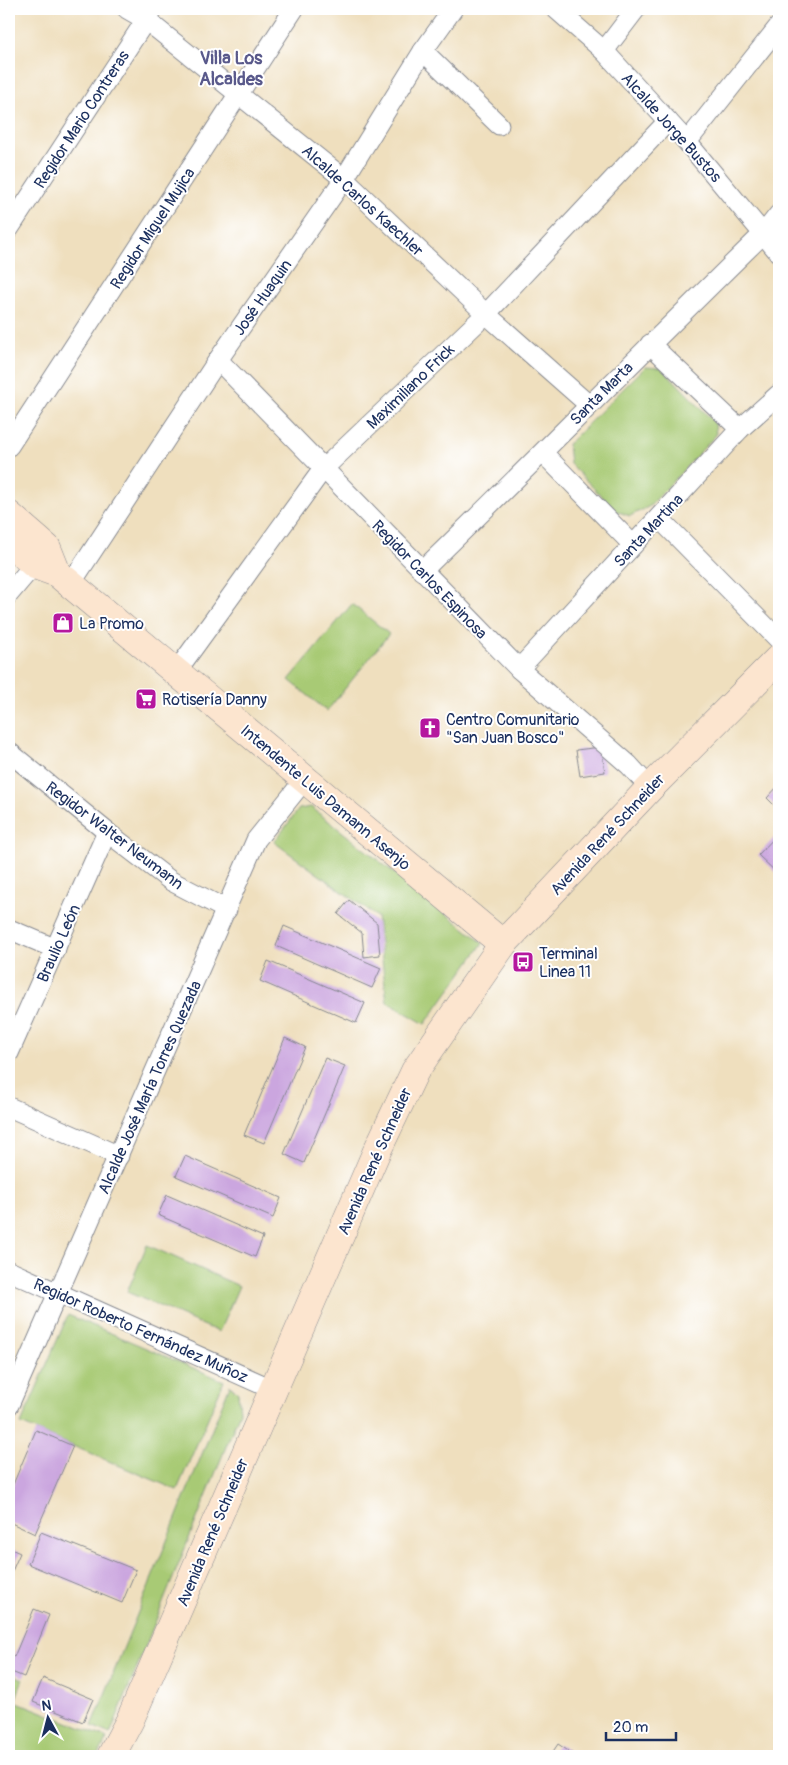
<svg xmlns="http://www.w3.org/2000/svg" width="788" height="1765" font-family="Pangolin,sans-serif">
<style>
.green{fill:#a8ca74;stroke:#627c69}
.building{fill:#cba6df}
.lines{fill:none;stroke-linecap:round;stroke-linejoin:round}
.street-casing{stroke:#85878e;stroke-width:21}
.secondary-casing{stroke:#85878e;stroke-width:29}
.street{stroke:#fff;stroke-width:19}
.secondary{stroke:#fce5cf;stroke-width:28}
.labels{text-anchor:middle;stroke-width:4;stroke-linejoin:round;paint-order:stroke}
.street-label{font-size:16px;fill:#1b2f5e;stroke:#fff}
.poi-label{font-size:16px;fill:#1b2f5e;stroke:#fff;text-anchor:start}
.neighbourhood-label{font-size:18px;font-weight:bold;fill:#59598b;stroke:#fff}
</style>
<rect width="100%" height="100%" fill="#fff"/>
<filter id="ink" filterUnits="userSpaceOnUse"><feTurbulence type="fractalNoise" baseFrequency=".02" numOctaves="2"/><feDisplacementMap in="SourceGraphic" scale="10" xChannelSelector="R" yChannelSelector="G"/><feConvolveMatrix kernelMatrix="1 2 1 2 8 2 1 2 1" color-interpolation-filters="sRGB"/></filter>
<filter id="wash" filterUnits="userSpaceOnUse"><feTurbulence type="fractalNoise" baseFrequency=".0096" numOctaves="4" result="noise"/><feDisplacementMap in="SourceGraphic" scale="20" xChannelSelector="R" yChannelSelector="G"/><feGaussianBlur stdDeviation="1.12" result="paint"/><feColorMatrix in="noise" values="0 0 0 0 0 0 0 0 0 0 0 0 0 0 0 0 0 1.4 0 .05"/><feComposite in="paint" operator="in"/></filter>
<g filter="url(#wash)">
<rect width="100%" height="100%" fill="#efdfbe"/>
<g class="green">
<polygon points="645,367 662,368 715,423 716,435 650,506 630,516 616,511 570,464 568,444"/>
<polygon points="352,604 389,634 327,711 289,680"/>
<polygon points="311,807 483,943 425,1024 387,1002 377,917 274,842 299,809"/>
<polygon points="147,1245 239,1286 219,1332 127,1292"/>
<polygon points="68,1315 224,1381 177,1490 21,1424"/>
<polygon points="230,1385 238,1393 240,1412 110,1734 92,1726"/>
<polygon points="9,1673 23,1679 15,1701 107,1738 98,1756 9,1756"/>
</g>
<g id="blocks">
<g class="building">
<polygon points="601,747 605,772 580,776 576,750"/>
<polygon points="779,785 779,810 767,798"/>
<polygon points="779,833 779,875 758,855"/>
<polygon points="349,900 377,923 380,955 364,957 362,933 338,914"/>
<polygon points="284,926 381,968 372,988 276,946"/>
<polygon points="268,961 365,1003 356,1023 260,981"/>
<polygon points="285,1038 305,1047 264,1143 244,1135"/>
<polygon points="325,1058 345,1066 304,1163 284,1154"/>
<polygon points="185,1156 281,1198 273,1218 176,1176"/>
<polygon points="167,1195 263,1237 255,1257 158,1215"/>
<polygon points="9,1362 14,1364 9,1377"/>
<polygon points="36,1430 73,1446 35,1534 9,1522 9,1494"/>
<polygon points="41,1532 136,1570 122,1603 28,1564"/>
<polygon points="9,1548 20,1553 9,1578"/>
<polygon points="34,1609 49,1615 24,1677 9,1671 9,1654 14,1657"/>
<polygon points="43,1678 93,1699 83,1722 33,1702"/>
<polygon points="558,1744 576,1756 550,1756"/>
</g>
</g>
</g>
<g filter="url(#ink)">
<use href="#blocks" fill-opacity="0" stroke="#85878e" stroke-width="1"/>
<g class="lines">
<g class="street-casing">
<g id="street">
<polyline points="127,9 146,20 344,179 486,314 589,405"/>
<polyline points="556,9 604,51 687,142 779,253"/>
<polyline points="423,51 499,125"/>
<polyline points="604,51 636,9"/>
<polyline points="687,142 779,26"/>
<polyline points="9,229 153,9"/>
<polyline points="650,344 740,429"/>
<polyline points="218,360 519,669 629,765 650,788"/>
<polyline points="9,446 294,9"/>
<polyline points="543,453 633,545"/>
<polyline points="659,518 779,640"/>
<path d="M 422,571 C 537,459 649,345 764,233 L 779,214"/>
<polyline points="70,585 218,360 344,179 423,51 453,9"/>
<polyline points="9,594 42,555"/>
<polyline points="519,669 740,429 779,394"/>
<polyline points="176,672 323,469 486,314 668,121"/>
<polyline points="9,752 107,832 171,881 227,910"/>
<polyline points="9,929 56,949"/>
<polyline points="9,1053 107,832"/>
<polyline points="9,1107 119,1156"/>
<polyline points="9,1271 274,1390"/>
<polyline points="9,1405 256,840 305,779"/>
</g>
</g>
<g class="secondary-casing">
<g id="secondary">
<polyline points="9,515 47,548 57,573"/>
<polyline points="9,542 35,565 57,573 503,944"/>
<polyline points="111,1756 130,1720 376,1153 415,1071 503,944 650,788 779,658"/>
</g>
</g>
<use href="#street" class="street"/>
<use href="#secondary" class="secondary"/>
</g>
</g>
<defs>
<g id="shop-square" transform="scale(1.125)"><rect x="-9" y="-9" width="18" height="18" rx="4" fill="#b5179e" stroke="#fff"/><path d="M-5-2.5h2.3a2.7 3.5 0 0 1 5.4 0H5L5.5 6h-11ZM-1.5-2.5h3a1.5 2.3 0 0 0-3 0Z" fill="#fff"/></g>
<g id="supermarket-square" transform="scale(1.125)"><rect x="-9" y="-9" width="18" height="18" rx="4" fill="#b5179e" stroke="#fff"/><path d="M-6-5.5h2.5l.6 2H6L4.5 2H-2.5L-4.4-4H-6ZM-1.5 3.2a1.3 1.3 0 1 0 .1 0ZM3 3.2a1.3 1.3 0 1 0 .1 0Z" fill="#fff"/></g>
<g id="church-square" transform="scale(1.125)"><rect x="-9" y="-9" width="18" height="18" rx="4" fill="#b5179e" stroke="#fff"/><path d="M-1.2-6h2.4v3.5h3.3v2.4h-3.3V6h-2.4V-.1h-3.3v-2.4h3.3Z" fill="#fff"/></g>
<g id="bus-square" transform="scale(1.125)"><rect x="-9" y="-9" width="18" height="18" rx="4" fill="#b5179e" stroke="#fff"/><path d="M-5-6H5V4H4V6H2V4H-2V6H-4V4H-5ZM-3.5-4V0h7V-4ZM-3.5 1.2v1.5H-2V1.2ZM2 1.2v1.5H3.5V1.2Z" fill="#fff"/></g>
</defs>
<g fill-rule="evenodd">
<use href="#shop-square" x="63" y="623"/>
<use href="#supermarket-square" x="146" y="699"/>
<use href="#church-square" x="430" y="728"/>
<use href="#bus-square" x="523" y="962"/>
</g>
<g class="labels">
<g class="street-label">
<text transform="translate(81 119) rotate(-57)" y="6">Regidor Mario Contreras</text>
<text transform="translate(672 127) rotate(48)" y="6">Alcalde Jorge Bustos</text>
<text transform="translate(363 200) rotate(42)" y="6">Alcalde Carlos Kaechler</text>
<text transform="translate(152 228) rotate(-57)" y="6">Regidor Miguel Mujica</text>
<text transform="translate(262 297) rotate(-55)" y="6">José Huaquin</text>
<text transform="translate(410 386) rotate(-44)" y="6">Maximiliano Frick</text>
<text transform="translate(601 393) rotate(-45)" y="6">Santa Marta</text>
<text transform="translate(648 530) rotate(-47)" y="6">Santa Martina</text>
<text transform="translate(430 579) rotate(46)" y="6">Regidor Carlos Espinosa</text>
<text transform="translate(326 797) rotate(40)" y="6">Intendente Luis Damann Asenjo</text>
<text transform="translate(607 834) rotate(-47)" y="6">Avenida René Schneider</text>
<text transform="translate(115 835) rotate(37)" y="6">Regidor Walter Neumann</text>
<text transform="translate(58 943) rotate(-66)" y="6">Braulio León</text>
<text transform="translate(149 1087) rotate(-66)" y="6">Alcalde José María Torres Quezada</text>
<text transform="translate(374 1161) rotate(-66)" y="6">Avenida René Schneider</text>
<text transform="translate(141 1330) rotate(24)" y="6">Regidor Roberto Fernández Muñoz</text>
<text transform="translate(212 1532) rotate(-67)" y="6">Avenida René Schneider</text>
</g>
<g class="poi-label">
<text x="79" y="629">La Promo</text>
<text x="162" y="705">Rotisería Danny</text>
<text x="446" y="725">Centro Comunitario<tspan x="446" dy="18">"San Juan Bosco"</tspan></text>
<text x="539" y="959">Terminal<tspan x="539" dy="18">Linea 11</tspan></text>
</g>
<g class="neighbourhood-label">
<text x="231" y="64">Villa Los<tspan x="231" dy="21">Alcaldes</tspan></text>
</g>
</g>
<rect width="788" height="1765" fill="none" stroke="#fff" stroke-width="30"/>
<g transform="translate(48 1718) rotate(353)" stroke="#ffffff" stroke-width="4" paint-order="stroke">
<path d="M0-4L9 19L0 12L-9 19Z" fill="#1b2f5e"/>
<text y="-8" font-size="14" font-weight="bold" text-anchor="middle" fill="#1b2f5e">N</text>
</g>
<path d="M606 1732v8h70v-8" fill="none" stroke="#1b2f5e" stroke-width="2.5"/>
<text x="613" y="1732" font-size="15" fill="#1b2f5e" stroke="#ffffff" stroke-width="4" paint-order="stroke">20 m</text>
</svg>
